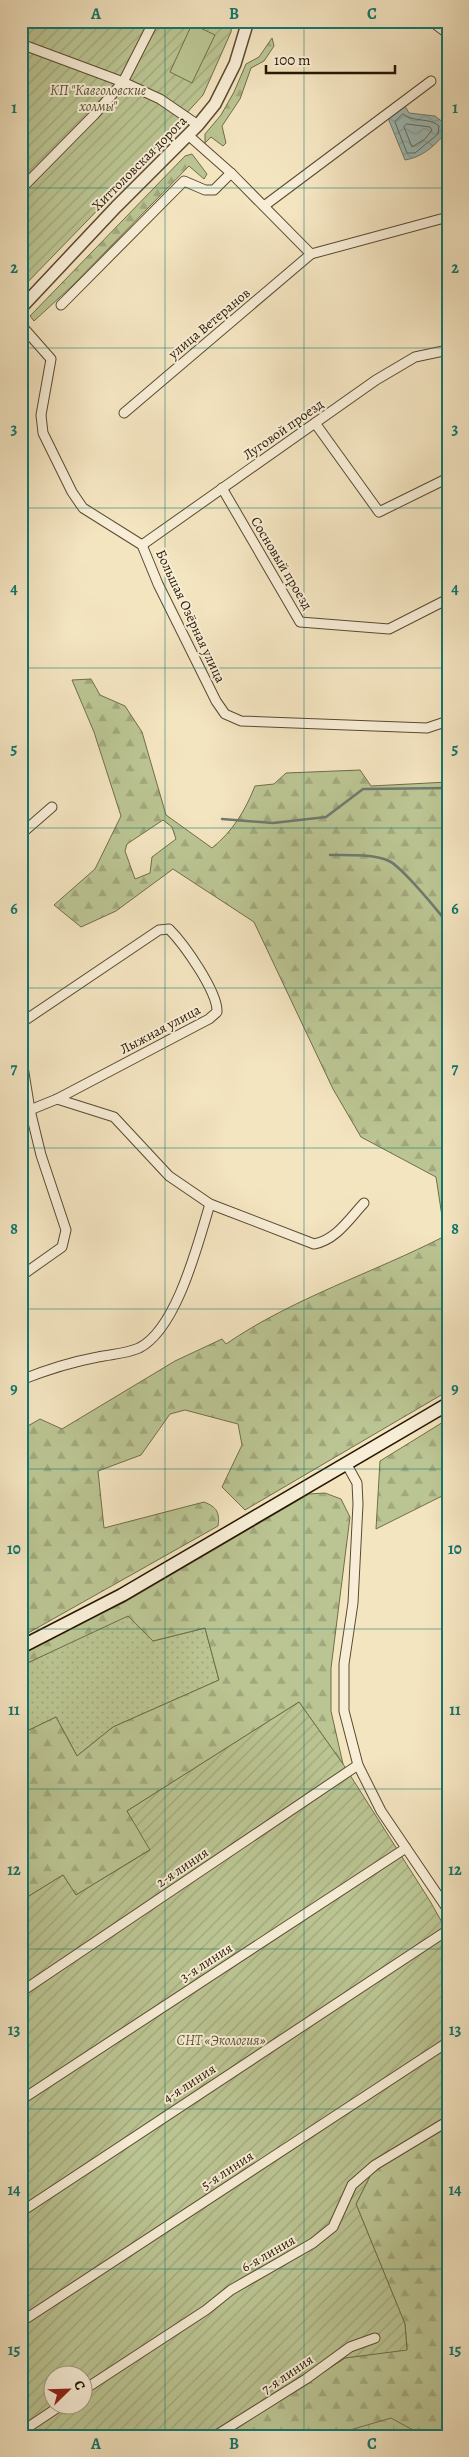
<svg xmlns="http://www.w3.org/2000/svg" width="469" height="2457" font-family="Alegreya,serif">
<style>
.grass{fill:url(#grass-dots);stroke:#706e4a}
.forest{fill:url(#forest-firs);stroke:#706e4a;fill-rule:evenodd}
.wetland{fill:url(#wetland-marsh);stroke:#706e4a}
.garden{fill:url(#garden-furrows);stroke:#706e4a;fill-rule:evenodd}
.pitch{fill:#bbc593;stroke:#706e4a}
.water{fill:url(#water-waves);stroke:#6e7a70}
.lines{fill:none;stroke-linecap:round;stroke-linejoin:round}
.shore{stroke:#626a5d;stroke-width:1}
.stream{stroke:#6e7a70;stroke-width:2.5}
.minor-casing{stroke:#5a4a30;stroke-width:11}
.tertiary-casing{stroke:#5a4a30;stroke-width:14}
.secondary-casing{stroke:#261600;stroke-width:15}
.minor{stroke:#f8eed7;stroke-width:9}
.tertiary{stroke:#f8eed7;stroke-width:11}
.secondary{stroke:#f8eed7;stroke-width:12}
.grid{fill:none;stroke:#0f766e;stroke-width:1;stroke-opacity:0.55}
.labels{text-anchor:middle;stroke-width:4;stroke-linejoin:round;paint-order:stroke}
.park-label{font-size:14px;font-style:italic;fill:#5a5333;stroke:#f8eed7}
.street-label{font-size:14px;fill:#261600;stroke:#f8eed7}
.neatline{fill:none;stroke:#0f766e;stroke-width:2}
.grid-label{font-size:16px;text-anchor:middle;font-weight:bold;fill:#0f766e}
</style>
<defs>
<pattern id="grass-dots" width="8" height="8" patternUnits="userSpaceOnUse" patternTransform="scale(1.25)"><rect width="8" height="8" fill="#bbc593"/><path d="M2 2h.1M6 6h.1" fill="none" stroke="#a1a87d" stroke-width="1.8" stroke-linecap="round"/></pattern>
<pattern id="forest-firs" width="22" height="20" patternUnits="userSpaceOnUse" patternTransform="scale(1.25)"><rect width="22" height="20" fill="#bbc593"/><path d="M5 1l3.5 6h-7zM16 11l3.5 6h-7z" fill="#a1a87d"/></pattern>
<pattern id="wetland-marsh" width="20" height="14" patternUnits="userSpaceOnUse" patternTransform="scale(1.25)"><rect width="20" height="14" fill="#bbc593"/><path d="M1 5h8M5 5V1M11 12h8M15 12V8" fill="none" stroke="#a1a87d"/></pattern>
<pattern id="garden-furrows" width="10" height="10" patternUnits="userSpaceOnUse" patternTransform="scale(1.25)"><rect width="10" height="10" fill="#bbc593"/><path d="M-1 1l2-2M0 10L10 0M9 11l2-2" fill="none" stroke="#a1a87d"/></pattern>
<pattern id="water-waves" width="16" height="10" patternUnits="userSpaceOnUse" patternTransform="scale(1.25)"><rect width="16" height="10" fill="#9ebdba"/><path d="M0 5q4-4 8 0t8 0" fill="none" stroke="#88a29e"/></pattern>
</defs>
<rect width="100%" height="100%" fill="#f4e5c1"/>
<filter id="stains"><feTurbulence type="fractalNoise" baseFrequency=".004" numOctaves="4"/><feColorMatrix values="0 0 0 0 .2 0 0 0 0 .09 0 0 0 0 .02 0 0 0 .5 -.17"/></filter>
<radialGradient id="worn" r=".72"><stop offset=".6" stop-color="#630" stop-opacity="0"/><stop offset="1" stop-color="#630" stop-opacity=".3"/></radialGradient>
<polygon class="grass" points="128,1615 153,1641 205,1628 219,1680 113,1727 77,1756 56,1717 21,1734 21,1666"/>
<g class="forest">
<polygon points="272,38 274,46 264,61 251,68 240,99 222,126 226,143 223,146 211,137 205,143 205,134 221,115 234,92 246,64 259,57"/>
<polygon points="192,154 207,174 204,179 189,166 72,286 34,321 30,316 185,156"/>
<path d="M 91,679 L 100,695 L 125,706 L 142,732 L 166,815 L 212,848 C 233,831 245,811 255,786 L 274,784 L 286,773 L 360,770 L 371,786 L 448,782 L 448,1391 L 245,1510 L 222,1487 L 242,1445 L 238,1424 L 185,1410 L 170,1414 L 141,1455 L 98,1471 L 104,1528 L 204,1502 C 217,1507 220,1513 218,1526 L 21,1637 L 21,1430 L 40,1419 L 62,1429 L 175,1361 L 222,1339 L 226,1344 C 293,1298 373,1273 445,1236 L 436,1177 L 361,1137 L 333,1089 L 254,922 L 173,869 L 116,911 L 81,927 L 54,905 L 95,869 L 121,816 L 94,732 L 72,680 ZM 163,820 L 172,827 L 176,839 L 152,857 L 150,873 L 135,879 L 125,851 L 127,844 Z"/>
<polygon points="448,1419 448,1493 376,1529 380,1461"/>
<polygon points="325,1493 341,1499 350,1517 331,1668 331,1711 343,1764 299,1702 127,1811 151,1849 76,1895 63,1875 21,1901 21,1734 56,1717 77,1756 113,1727 219,1680 205,1628 153,1641 128,1616 21,1666 21,1651 125,1602 309,1494"/>
<polygon points="448,2126 448,2436 225,2436 345,2358 407,2349 405,2324 356,2204 374,2168"/>
</g>
<polygon class="wetland" points="391,2418 424,2436 344,2436 350,2430"/>
<g class="garden">
<polygon points="21,21 232,21 231,32 203,95 116,191 21,289"/>
<path d="M 299,1702 L 343,1764 L 430,1901 L 448,1933 L 448,2126 L 374,2168 L 356,2204 L 405,2324 L 407,2350 L 345,2358 L 225,2436 L 21,2436 L 21,1901 L 63,1875 L 76,1895 L 150,1850 L 127,1811 ZM 52,2374 L 82,2374 L 82,2404 L 52,2404 Z"/>
</g>
<polygon class="pitch" points="192,24 215,35 192,83 170,72"/>
<path class="water" d="M 405,106 L 409,113 L 435,116 L 444,123 L 444,135 C 432,148 422,157 405,160 L 388,118 Z"/>
<g class="lines">
<g class="shore">
<path d="M 403,114 C 414,123 429,117 439,126 L 438,134 L 415,153 L 407,153 L 395,122 Z"/>
<polygon points="407,124 430,127 432,130 425,139 412,147 404,127"/>
</g>
<g class="stream">
<polyline points="222,819 273,823 326,817 363,789 448,788"/>
<path d="M 330,855 C 346,855 374,854 389,861 C 402,867 438,911 448,924"/>
</g>
<g class="minor-casing">
<g id="minor">
<polyline points="431,21 448,34"/>
<polyline points="21,44 123,82 160,99 198,125"/>
<polyline points="188,135 231,173 311,254 448,217"/>
<polyline points="21,189 94,115 123,82 154,21"/>
<polyline points="264,206 431,81"/>
<polyline points="61,305 184,181 205,190 214,190 231,173"/>
<polyline points="21,325 51,359 41,415 43,433 72,492 83,508 142,545 158,584 216,701 225,714 241,721 427,728 448,721"/>
<polyline points="124,413 311,254"/>
<polyline points="315,423 379,512 448,478"/>
<polyline points="222,488 300,622 389,629 448,599"/>
<polyline points="142,545 376,380 415,357 448,350"/>
<polyline points="21,834 52,807"/>
<path d="M 21,1023 L 159,930 L 169,929 C 184,944 218,992 217,1012 L 209,1019 L 57,1099 L 30,1110 L 21,1118"/>
<polyline points="21,1054 30,1110 41,1155 66,1230 62,1247 21,1276"/>
<path d="M 57,1099 L 114,1117 L 169,1176 L 210,1204 L 314,1244 C 336,1240 349,1219 364,1203"/>
<path d="M 21,1380 C 46,1370 71,1362 98,1357 C 112,1354 125,1354 139,1348 C 177,1329 198,1243 210,1204"/>
<polyline points="347,1465 357,1483 358,1504 353,1603 344,1664 344,1711 358,1765 381,1811 448,1910"/>
<polyline points="21,1992 358,1765"/>
<polyline points="21,2100 406,1848"/>
<polyline points="21,2212 448,1930"/>
<polyline points="21,2322 448,2042"/>
<polyline points="82,2391 206,2310 231,2290 313,2243 333,2227 352,2185 375,2165 448,2121"/>
<polyline points="21,2432 63,2404"/>
<polyline points="215,2436 306,2379 350,2347 375,2338"/>
</g>
</g>
<g class="tertiary-casing">
<polyline id="tertiary" points="21,308 116,207 198,125 215,104 235,64 248,21"/>
</g>
<g class="secondary-casing">
<polyline id="secondary" points="21,1647 122,1595 448,1404"/>
</g>
<use href="#minor" class="minor"/>
<use href="#tertiary" class="tertiary"/>
<use href="#secondary" class="secondary"/>
</g>
<path class="grid" d="M 165,21 L 165,2436M 304,21 L 304,2436M 21,188 L 448,188M 21,348 L 448,348M 21,508 L 448,508M 21,668 L 448,668M 21,828 L 448,828M 21,988 L 448,988M 21,1148 L 448,1148M 21,1309 L 448,1309M 21,1469 L 448,1469M 21,1629 L 448,1629M 21,1789 L 448,1789M 21,1949 L 448,1949M 21,2109 L 448,2109M 21,2269 L 448,2269"/>
<g class="labels">
<g class="park-label">
<text x="98" y="95">КП "Кавголовские<tspan x="98" dy="16">холмы"</tspan></text>
<text x="221" y="2045">СНТ «Экология»</text>
</g>
<g class="street-label">
<text transform="translate(139 163) rotate(-45)" y="5">Хиттоловская дорога</text>
<text transform="translate(209 323) rotate(-40)" y="5">улица Ветеранов</text>
<text transform="translate(283 429) rotate(-35)" y="5">Луговой проезд</text>
<text transform="translate(282 563) rotate(59)" y="5">Сосновый проезд</text>
<text transform="translate(191 616) rotate(65)" y="5">Большая Озёрная улица</text>
<text transform="translate(160 1029) rotate(-28)" y="5">Лыжная улица</text>
<text transform="translate(182 1867) rotate(-34)" y="5">2-я линия</text>
<text transform="translate(206 1962) rotate(-33)" y="5">3-я линия</text>
<text transform="translate(189 2083) rotate(-33)" y="5">4-я линия</text>
<text transform="translate(227 2170) rotate(-33)" y="5">5-я линия</text>
<text transform="translate(268 2253) rotate(-30)" y="5">6-я линия</text>
<text transform="translate(287 2374) rotate(-34)" y="5">7-я линия</text>
</g>
</g>
<rect width="469" height="2457" fill="none" stroke="#f4e5c1" stroke-width="55"/>
<g transform="translate(68 2390) rotate(67)"><circle r="24" fill="#f8eed7" stroke="#a49881"/>
<path d="M0-4L9 19L0 12L-9 19Z" fill="#8f2418"/>
<text y="-8" font-size="14" font-weight="bold" text-anchor="middle" fill="#261600">С</text>
</g>
<path d="M266 65v8h129v-8" fill="none" stroke="#261600" stroke-width="2.5"/>
<text x="274" y="65" font-size="15" fill="#261600" stroke="#f8eed7" stroke-width="4" paint-order="stroke">100 m</text>
<rect x="28" y="28" width="414" height="2402" class="neatline"/>
<g class="grid-label">
<text x="96" y="19">A</text>
<text x="234" y="19">B</text>
<text x="372" y="19">C</text>
<text x="14" y="113">1</text>
<text x="455" y="113">1</text>
<text x="14" y="273">2</text>
<text x="455" y="273">2</text>
<text x="14" y="434">3</text>
<text x="455" y="434">3</text>
<text x="14" y="594">4</text>
<text x="455" y="594">4</text>
<text x="14" y="754">5</text>
<text x="455" y="754">5</text>
<text x="14" y="914">6</text>
<text x="455" y="914">6</text>
<text x="14" y="1074">7</text>
<text x="455" y="1074">7</text>
<text x="14" y="1234">8</text>
<text x="455" y="1234">8</text>
<text x="14" y="1394">9</text>
<text x="455" y="1394">9</text>
<text x="14" y="1554">10</text>
<text x="455" y="1554">10</text>
<text x="14" y="1715">11</text>
<text x="455" y="1715">11</text>
<text x="14" y="1875">12</text>
<text x="455" y="1875">12</text>
<text x="14" y="2035">13</text>
<text x="455" y="2035">13</text>
<text x="14" y="2195">14</text>
<text x="455" y="2195">14</text>
<text x="14" y="2355">15</text>
<text x="455" y="2355">15</text>
<text x="96" y="2449">A</text>
<text x="234" y="2449">B</text>
<text x="372" y="2449">C</text>
</g>
<rect width="100%" height="100%" filter="url(#stains)"/>
<rect width="100%" height="100%" fill="url(#worn)"/>
</svg>
